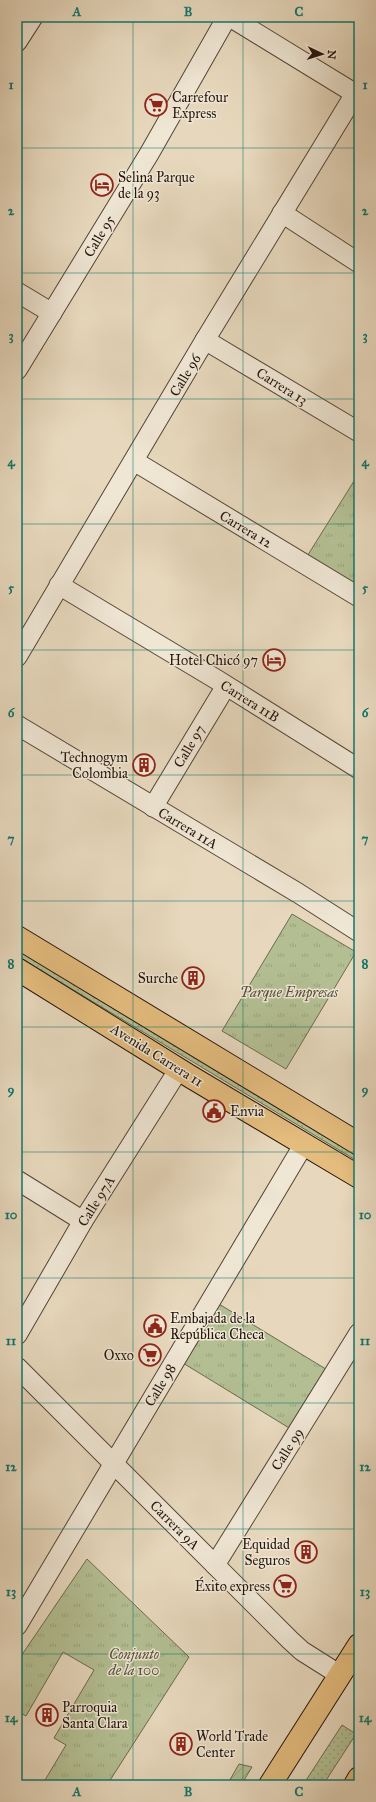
<svg xmlns="http://www.w3.org/2000/svg" width="376" height="1802" font-family="'IM FELL Great Primer',serif">
<style>
.grass{fill:url(#grass-dots);stroke:#6b6a50}
.park{fill:url(#park-tufts);stroke:#6b6a50}
.garden{fill:url(#garden-furrows);stroke:#6b6a50}
.lines{fill:none;stroke-linecap:round;stroke-linejoin:round}
.minor-casing{stroke:#544538;stroke-width:21}
.major-casing{stroke:#23140c;stroke-width:24}
.minor{stroke:#efe6d4;stroke-width:19}
.major{stroke:#e4bc7e;stroke-width:22}
.grid{fill:none;stroke:#0f766e;stroke-width:1;stroke-opacity:0.55}
.labels{text-anchor:middle;stroke-width:3;stroke-linejoin:round;paint-order:stroke}
.poi-label{font-size:14px;fill:#23140c;stroke:#efe6d4;text-anchor:start}
.street-label{font-size:14px;fill:#23140c;stroke:#efe6d4}
.park-label{font-size:14px;font-style:italic;fill:#55503b;stroke:#efe6d4}
.neatline{fill:none;stroke:#0f766e;stroke-width:1.5}
.grid-label{font-size:13px;text-anchor:middle;font-weight:bold;fill:#0f766e}
</style>
<defs>
<pattern id="grass-dots" width="8" height="8" patternUnits="userSpaceOnUse"><rect width="8" height="8" fill="#b3bf93"/><path d="M2 2h.1M6 6h.1" fill="none" stroke="#9aa37e" stroke-width="1.8" stroke-linecap="round"/></pattern>
<pattern id="park-tufts" width="24" height="20" patternUnits="userSpaceOnUse"><rect width="24" height="20" fill="#b3bf93"/><path d="M3 7l-1-3M5 7V3M7 7l1-3M15 17l-1-3M17 17v-4M19 17l1-3" fill="none" stroke="#9aa37e"/></pattern>
<pattern id="garden-furrows" width="10" height="10" patternUnits="userSpaceOnUse"><rect width="10" height="10" fill="#b3bf93"/><path d="M-1 1l2-2M0 10L10 0M9 11l2-2" fill="none" stroke="#9aa37e"/></pattern>
</defs>
<rect width="100%" height="100%" fill="#e7d8bd"/>
<filter id="stains"><feTurbulence type="fractalNoise" baseFrequency=".005" numOctaves="4"/><feColorMatrix values="0 0 0 0 .2 0 0 0 0 .09 0 0 0 0 .02 0 0 0 .5 -.17"/></filter>
<radialGradient id="worn" r=".72"><stop offset=".6" stop-color="#630" stop-opacity="0"/><stop offset="1" stop-color="#630" stop-opacity=".3"/></radialGradient>
<g class="grass">
<polygon points="17,942 359,1149 359,1162 17,956"/>
<polygon points="342,1725 356,1734 323,1785 303,1785"/>
</g>
<g class="park">
<polygon points="359,473 359,590 306,558"/>
<polygon points="292,914 356,952 286,1069 222,1031"/>
<polygon points="214,1301 334,1374 299,1434 178,1360"/>
<polygon points="87,1559 189,1657 107,1785 42,1785 66,1745 54,1738 94,1670 63,1652 26,1716 17,1711 17,1662"/>
</g>
<polygon class="garden" points="239,1764 252,1767 241,1785 227,1785"/>
<g class="lines">
<g class="minor-casing">
<g id="minor">
<polyline points="230,17 359,96"/>
<polyline points="17,42 33,17"/>
<polyline points="282,213 359,263"/>
<polyline points="17,292 52,313"/>
<polyline points="205,340 359,432"/>
<polyline points="17,370 149,154 227,17"/>
<polyline points="134,461 359,597"/>
<polyline points="59,585 219,681 359,769"/>
<polyline points="17,657 205,340 355,94"/>
<polyline points="17,725 298,893 359,932"/>
<polyline points="153,807 226,686"/>
<polyline points="17,1180 83,1221"/>
<polyline points="17,1335 83,1221 179,1069"/>
<polyline points="17,1367 290,1640 302,1651 340,1675"/>
<polyline points="215,1565 359,1333"/>
<polyline points="17,1626 304,1144"/>
</g>
</g>
<g class="major-casing">
<g id="major">
<polyline points="17,937 359,1144"/>
<polyline points="17,969 191,1077 359,1177"/>
<polyline points="270,1785 359,1645"/>
<polyline points="355,1785 359,1778"/>
</g>
</g>
<use href="#minor" class="minor"/>
<use href="#major" class="major"/>
</g>
<path class="grid" d="M 133,17 L 133,1785M 243,17 L 243,1785M 17,148 L 359,148M 17,273 L 359,273M 17,399 L 359,399M 17,524 L 359,524M 17,650 L 359,650M 17,775 L 359,775M 17,901 L 359,901M 17,1027 L 359,1027M 17,1152 L 359,1152M 17,1278 L 359,1278M 17,1403 L 359,1403M 17,1529 L 359,1529M 17,1654 L 359,1654"/>
<defs>
<g id="supermarket-ring" transform="scale(1.15)"><circle r="9.5" fill="#efe6d4" stroke="#8f2418" stroke-width="1.5"/><path d="M-6-5.5h2.5l.6 2H6L4.5 2H-2.5L-4.4-4H-6ZM-1.5 3.2a1.3 1.3 0 1 0 .1 0ZM3 3.2a1.3 1.3 0 1 0 .1 0Z" fill="#8f2418"/></g>
<g id="hotel-ring" transform="scale(1.15)"><circle r="9.5" fill="#efe6d4" stroke="#8f2418" stroke-width="1.5"/><path d="M-6-4.5h1.5V1H6V5H4.5V3h-9V5H-6ZM-4 0a1.8 1.8 0 1 1 3.6 0ZM.5 0V-2.5h3Q6-2.5 6 0Z" fill="#8f2418"/></g>
<g id="building-ring" transform="scale(1.15)"><circle r="9.5" fill="#efe6d4" stroke="#8f2418" stroke-width="1.5"/><path d="M-4-6H4V6H1V3H-1V6H-4ZM-2.5-4.3h1.7v1.8h-1.7ZM.8-4.3h1.7v1.8H.8ZM-2.5-1h1.7V.8h-1.7ZM.8-1h1.7V.8H.8Z" fill="#8f2418"/></g>
<g id="civic-ring" transform="scale(1.15)"><circle r="9.5" fill="#efe6d4" stroke="#8f2418" stroke-width="1.5"/><path d="M-.6-6.5H3V-4.5H.6V-3L4-1V1h2V6H-6V1h2V-1L-.6-3ZM-1.2 2.5V6h2.4V2.5Z" fill="#8f2418"/></g>
</defs>
<g fill-rule="evenodd">
<use href="#supermarket-ring" x="156" y="105"/>
<use href="#hotel-ring" x="102" y="185"/>
<use href="#hotel-ring" x="274" y="660"/>
<use href="#building-ring" x="144" y="765"/>
<use href="#building-ring" x="193" y="978"/>
<use href="#civic-ring" x="214" y="1111"/>
<use href="#civic-ring" x="155" y="1326"/>
<use href="#supermarket-ring" x="150" y="1355"/>
<use href="#building-ring" x="306" y="1552"/>
<use href="#supermarket-ring" x="285" y="1586"/>
<use href="#building-ring" x="47" y="1715"/>
<use href="#building-ring" x="181" y="1744"/>
</g>
<g class="labels">
<g class="poi-label">
<text x="172" y="102">Carrefour<tspan x="172" dy="16">Express</tspan></text>
<text x="118" y="182">Selina Parque<tspan x="118" dy="16">de la 93</tspan></text>
<text x="258" y="665" text-anchor="end">Hotel Chicó 97</text>
<text x="128" y="762" text-anchor="end">Technogym<tspan x="128" dy="16">Colombia</tspan></text>
<text x="178" y="983" text-anchor="end">Surche</text>
<text x="230" y="1116">Envia</text>
<text x="170" y="1323">Embajada de la<tspan x="170" dy="16">República Checa</tspan></text>
<text x="134" y="1360" text-anchor="end">Oxxo</text>
<text x="290" y="1549" text-anchor="end">Equidad<tspan x="290" dy="16">Seguros</tspan></text>
<text x="270" y="1591" text-anchor="end">Éxito express</text>
<text x="62" y="1712">Parroquia<tspan x="62" dy="16">Santa Clara</tspan></text>
<text x="196" y="1741">World Trade<tspan x="196" dy="16">Center</tspan></text>
</g>
<g class="street-label">
<text transform="translate(99 236) rotate(-59)" y="5">Calle 95</text>
<text transform="translate(185 375) rotate(-59)" y="5">Calle 96</text>
<text transform="translate(282 386) rotate(32)" y="5">Carrera 13</text>
<text transform="translate(246 529) rotate(31)" y="5">Carrera 12</text>
<text transform="translate(250 701) rotate(32)" y="5">Carrera 11B</text>
<text transform="translate(189 746) rotate(-59)" y="5">Calle 97</text>
<text transform="translate(188 828) rotate(31)" y="5">Carrera 11A</text>
<text transform="translate(157 1055) rotate(32)" y="5">Avenida Carrera 11</text>
<text transform="translate(96 1201) rotate(-58)" y="5">Calle 97A</text>
<text transform="translate(160 1385) rotate(-59)" y="5">Calle 98</text>
<text transform="translate(287 1449) rotate(-58)" y="5">Calle 99</text>
<text transform="translate(175 1525) rotate(45)" y="5">Carrera 9A</text>
</g>
<g class="park-label">
<text x="289" y="997">Parque Empresas</text>
<text x="134" y="1659">Conjunto<tspan x="134" dy="16">de la 100</tspan></text>
</g>
</g>
<rect width="376" height="1802" fill="none" stroke="#e7d8bd" stroke-width="44"/>
<g transform="translate(322 54) rotate(94)" stroke="#efe6d4" stroke-width="3" paint-order="stroke">
<path d="M0-3L7 15L0 10L-7 15Z" fill="#23140c"/>
<text y="-6" font-size="11" font-weight="bold" text-anchor="middle" fill="#23140c">N</text>
</g>
<rect x="22" y="22" width="332" height="1758" class="neatline"/>
<g class="grid-label">
<text x="77" y="16">A</text>
<text x="188" y="16">B</text>
<text x="299" y="16">C</text>
<text x="11" y="89">1</text>
<text x="365" y="89">1</text>
<text x="11" y="215">2</text>
<text x="365" y="215">2</text>
<text x="11" y="340">3</text>
<text x="365" y="340">3</text>
<text x="11" y="466">4</text>
<text x="365" y="466">4</text>
<text x="11" y="592">5</text>
<text x="365" y="592">5</text>
<text x="11" y="717">6</text>
<text x="365" y="717">6</text>
<text x="11" y="843">7</text>
<text x="365" y="843">7</text>
<text x="11" y="968">8</text>
<text x="365" y="968">8</text>
<text x="11" y="1094">9</text>
<text x="365" y="1094">9</text>
<text x="11" y="1219">10</text>
<text x="365" y="1219">10</text>
<text x="11" y="1345">11</text>
<text x="365" y="1345">11</text>
<text x="11" y="1471">12</text>
<text x="365" y="1471">12</text>
<text x="11" y="1596">13</text>
<text x="365" y="1596">13</text>
<text x="11" y="1722">14</text>
<text x="365" y="1722">14</text>
<text x="77" y="1796">A</text>
<text x="188" y="1796">B</text>
<text x="299" y="1796">C</text>
</g>
<rect width="100%" height="100%" filter="url(#stains)"/>
<rect width="100%" height="100%" fill="url(#worn)"/>
</svg>
